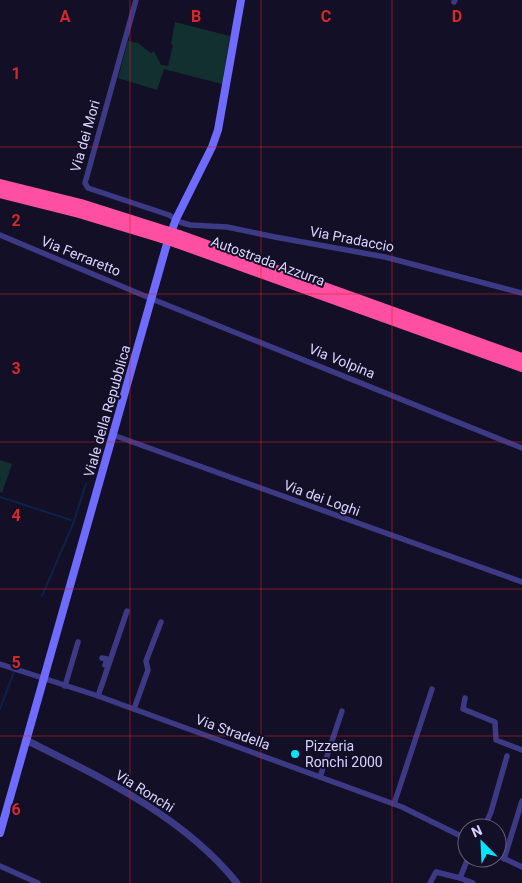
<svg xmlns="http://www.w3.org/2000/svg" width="522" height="883" font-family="Roboto,sans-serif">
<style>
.green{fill:#12302f}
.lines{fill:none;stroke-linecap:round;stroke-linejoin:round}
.stream{stroke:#0c2248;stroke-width:2}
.minor{stroke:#3d3a85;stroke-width:5.5}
.tertiary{stroke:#3d3a85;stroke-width:7}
.secondary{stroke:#6f6bff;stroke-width:8}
.motorway{stroke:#ff4fa3;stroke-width:10}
.motorway-bridge{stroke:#ff4fa3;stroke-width:10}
.grid{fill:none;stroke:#d62828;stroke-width:1;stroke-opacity:0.55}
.poi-dot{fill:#00e5ff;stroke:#130f26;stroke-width:2}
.labels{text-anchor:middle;stroke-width:4;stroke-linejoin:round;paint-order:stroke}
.street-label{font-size:14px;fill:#d9d4ff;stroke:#130f26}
.poi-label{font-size:14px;fill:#d9d4ff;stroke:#130f26;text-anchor:start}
.grid-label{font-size:16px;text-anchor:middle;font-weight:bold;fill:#d62828;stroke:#130f26;stroke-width:4;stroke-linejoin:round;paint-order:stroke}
</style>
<rect width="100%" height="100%" fill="#130f26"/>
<g class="green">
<polygon points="175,22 230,36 222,84 164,69 157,90 118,78 128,41 138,43 151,53 154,51 161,65 168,66 173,45 171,44"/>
<polygon points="0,460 12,464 2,493 0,492"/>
</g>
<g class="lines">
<g class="stream">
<polyline points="0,497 71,520"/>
<polyline points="42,596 73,524 86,484"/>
<polyline points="0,709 14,672"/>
</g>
<g class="minor">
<polyline points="136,0 85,183 88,188 169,215 180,222 190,225 227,227 275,237 385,257 522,293"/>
<polyline points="454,2 455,0"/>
<polyline points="0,235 152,299 522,448"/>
<polyline points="113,435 522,582"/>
<polyline points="102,658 107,659 105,665"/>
<polyline points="0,664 98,696 402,807 467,839"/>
<polyline points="65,686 78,642"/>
<polyline points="98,696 127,611"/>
<polyline points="465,698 463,709 495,722 496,740 522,750"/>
<polyline points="134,709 148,670 146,661 161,622"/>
<polyline points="320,777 342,711"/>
<polyline points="394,804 432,689"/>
<polyline points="484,828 491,812 507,756"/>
<polyline points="497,855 522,867"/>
<polyline points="468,858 460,878 473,883"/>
<polyline points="504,859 522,801"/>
<polyline points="0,866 38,883"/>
<polyline points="430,883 436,872 460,878"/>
</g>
<path class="tertiary" d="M 26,740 C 102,778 183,816 237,883"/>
<polyline class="secondary" points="0,833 166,247 176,219 212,147 218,130 241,0"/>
<g class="motorway">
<polyline points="0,184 81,204 166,231"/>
<polyline points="0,193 79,213 162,238"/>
<polyline points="179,235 522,358"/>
<polyline points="177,243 522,367"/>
</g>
<g class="motorway-bridge">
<polyline points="166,231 179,235"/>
<polyline points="162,238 177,243"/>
</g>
</g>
<path class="grid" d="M 130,0 L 130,883M 261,0 L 261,883M 392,0 L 392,883M 0,147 L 522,147M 0,294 L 522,294M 0,442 L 522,442M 0,589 L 522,589M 0,736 L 522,736"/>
<circle class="poi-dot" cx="295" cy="754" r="5"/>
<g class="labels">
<g class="street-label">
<text transform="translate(85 136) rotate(-74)" y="5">Via dei Mori</text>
<text transform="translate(352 239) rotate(11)" y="5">Via Pradaccio</text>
<text transform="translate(81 256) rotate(22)" y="5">Via Ferraretto</text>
<text transform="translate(268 261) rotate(20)" y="5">Autostrada Azzurra</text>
<text transform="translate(342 361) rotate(22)" y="5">Via Volpina</text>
<text transform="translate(107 411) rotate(-74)" y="5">Viale della Repubblica</text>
<text transform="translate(322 498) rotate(20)" y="5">Via dei Loghi</text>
<text transform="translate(233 732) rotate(20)" y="5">Via Stradella</text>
<text transform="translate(145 791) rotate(32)" y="5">Via Ronchi</text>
</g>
<g class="poi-label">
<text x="305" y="751">Pizzeria<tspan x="305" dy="16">Ronchi 2000</tspan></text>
</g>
</g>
<g class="grid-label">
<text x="65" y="22">A</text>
<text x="196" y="22">B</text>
<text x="326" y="22">C</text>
<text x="457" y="22">D</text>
<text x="16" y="79">1</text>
<text x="16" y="226">2</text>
<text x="16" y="374">3</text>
<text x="16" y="521">4</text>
<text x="16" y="668">5</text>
<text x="16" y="815">6</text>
</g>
<g transform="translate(482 843) rotate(336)"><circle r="24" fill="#130f26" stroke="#625e7d"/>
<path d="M0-4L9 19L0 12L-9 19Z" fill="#00e5ff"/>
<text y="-8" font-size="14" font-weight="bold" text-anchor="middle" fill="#d9d4ff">N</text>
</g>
</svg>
